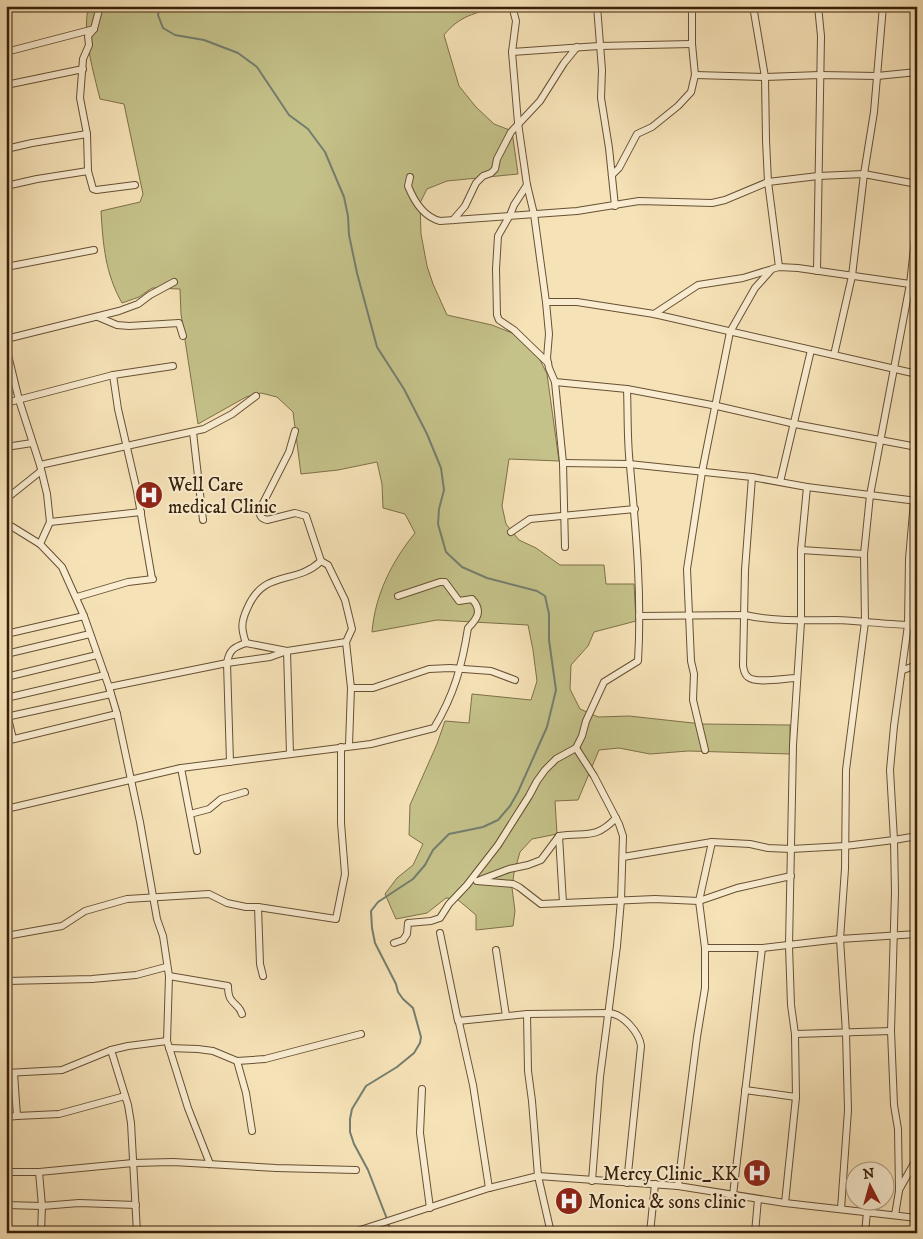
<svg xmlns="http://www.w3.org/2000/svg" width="923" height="1239" font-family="'IM FELL DW Pica',serif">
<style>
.green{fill:#c4c189;stroke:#7e7049}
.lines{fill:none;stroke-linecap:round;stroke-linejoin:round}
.stream{stroke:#747e6e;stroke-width:2}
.minor-casing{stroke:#675034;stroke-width:8}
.minor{stroke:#f9ecd0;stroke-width:6}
.labels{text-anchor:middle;stroke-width:4;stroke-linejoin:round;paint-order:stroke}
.poi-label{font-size:19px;fill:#371f09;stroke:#f9ecd0;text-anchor:start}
</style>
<rect width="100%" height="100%" fill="#f6e2b7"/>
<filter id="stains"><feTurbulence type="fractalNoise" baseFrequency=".004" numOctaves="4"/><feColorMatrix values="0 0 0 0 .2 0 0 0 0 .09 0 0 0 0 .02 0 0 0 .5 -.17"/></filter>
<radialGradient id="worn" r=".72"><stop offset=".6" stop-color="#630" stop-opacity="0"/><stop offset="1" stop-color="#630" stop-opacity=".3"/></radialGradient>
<path class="green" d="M 89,6 L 498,6 C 475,14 460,15 444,35 L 459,86 L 476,107 L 494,124 L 512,131 L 518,174 L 447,181 L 427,189 L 420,203 L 421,234 L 427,266 L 433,284 L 447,315 L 492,325 L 512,333 L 536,352 L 547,374 L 559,461 L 509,459 L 502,506 L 506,524 L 519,540 L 536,548 L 560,565 L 604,565 L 606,584 L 634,584 L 636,621 L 594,632 L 588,646 L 571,665 L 570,689 L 580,709 L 598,717 L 629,716 L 702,724 L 790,725 L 790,754 L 688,751 L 650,754 L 619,748 L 599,750 L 578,800 L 555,801 L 557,834 L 532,839 L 520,852 L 514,873 L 512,888 L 515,911 L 513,926 L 476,930 L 476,915 L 457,899 L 446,898 L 427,913 L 396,919 L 385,894 L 397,878 L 413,865 L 423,844 L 409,835 L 410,805 L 437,744 L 445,721 L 469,723 L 472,694 L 531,700 L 537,681 L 533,650 L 528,625 L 437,620 L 372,632 C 375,595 392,561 415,533 L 405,514 L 383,508 L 382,484 L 377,462 L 338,470 L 301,474 L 293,412 L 277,397 L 261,393 L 246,397 L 198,424 L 181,314 L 180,289 L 152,288 L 139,297 L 122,303 C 105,273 103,244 101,211 L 140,202 L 143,194 L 124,104 L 100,99 C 94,74 81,31 89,6 Z"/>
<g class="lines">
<g class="stream">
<polyline points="160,6 158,15 163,28 175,35 204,40 238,53 257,67 289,115 308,129 325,152 344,197 348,216 349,235 357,273 377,347 404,389 427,434 441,468 444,490 439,509 438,524 446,552 462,567 487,578 537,591 545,596 549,614 549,640 556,690 547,727 518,792 510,806 498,820 483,827 449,834 433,850 425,865 413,879 378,902 371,911 372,928 375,943 396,984 398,992 403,999 413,1008 421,1037 420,1043 414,1053 397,1067 366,1086 352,1109 350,1119 350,1132 354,1144 368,1170 387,1219"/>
<polyline points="388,1223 392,1233"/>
</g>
<g class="minor-casing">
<g id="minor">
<polyline points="100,6 94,29 88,36 89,45 83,59 80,98 87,134 88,171 93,189 96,190 135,185"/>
<polyline points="512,6 516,21 512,52 518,123 527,185 534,214 546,302 549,334 547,358 549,368 555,382 563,463 565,547"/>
<polyline points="597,6 602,70 601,98 609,148 615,206"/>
<polyline points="753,6 765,77 766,140 768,182 779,267"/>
<polyline points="6,52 94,29"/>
<polyline points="512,52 599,46 692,44"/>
<polyline points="695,75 765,77 820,75 877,76 917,72"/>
<polyline points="6,85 83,69"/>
<polyline points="6,149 32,143 87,134"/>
<polyline points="612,175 619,168 637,134 652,127 678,106 691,92 695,75 692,44 692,6"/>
<path d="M 410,177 L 408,186 C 414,201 424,217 440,221 L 577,211 L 639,201 L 712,203 L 725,200 L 768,182 L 818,176 L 864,174 L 917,184"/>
<polyline points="527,185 514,205 510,215 498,236 496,269 497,315 499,320 514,330 548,363"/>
<polyline points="6,186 37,179 88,171"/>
<polyline points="453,220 465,206 476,183 483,176 491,173 495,169 497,159 511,132 540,101 564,63 577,47"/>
<polyline points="6,267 94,250"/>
<polyline points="817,271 821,36 818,6"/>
<polyline points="546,302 577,302 654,314 917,374"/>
<polyline points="654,314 698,285 743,278 769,270"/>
<polyline points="98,317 117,325 129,326 179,323 183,336"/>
<polyline points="6,339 119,311 138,304 150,295 174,282"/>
<polyline points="6,347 19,400 40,465 47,494 50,522 40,544"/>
<polyline points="834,355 852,276 864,174 874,112 883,6"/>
<polyline points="113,375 118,409 137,491 152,579"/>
<polyline points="555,382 627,389 717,406 795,424 917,447"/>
<polyline points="6,403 113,375 173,366"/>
<polyline points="193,432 203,520"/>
<polyline points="6,447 32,443"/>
<polyline points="563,463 629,464 752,477 807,487 917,501"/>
<polyline points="40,465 204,429 232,414 256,396"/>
<path d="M 752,477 L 745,570 L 743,666 C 744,670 744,674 748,677 C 755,684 786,678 797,678"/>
<polyline points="780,482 811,350"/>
<polyline points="6,499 41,471"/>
<polyline points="50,522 141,512"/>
<polyline points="6,523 40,544 62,567 84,616 109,687 117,714 140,822 157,919 163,936 169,976 167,1041 188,1108 210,1164"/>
<polyline points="511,532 530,519 635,509"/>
<polyline points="801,550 864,554"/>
<polyline points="321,561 328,565 345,600 352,629 346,642"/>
<polyline points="77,597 128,582 153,579"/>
<path d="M 639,616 L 745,615 C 775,622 805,620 836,620 C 863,621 890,625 917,625"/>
<polyline points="6,634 84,616"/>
<polyline points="6,654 90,634"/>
<polyline points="903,670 917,665"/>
<polyline points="6,677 97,655"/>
<polyline points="109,687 227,663 270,657 287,651 346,642 351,688 349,745"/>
<polyline points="351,688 373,688 429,669 450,668 491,671 515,680"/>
<polyline points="6,698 105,675"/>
<polyline points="6,710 13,739"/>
<polyline points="6,717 111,694"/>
<polyline points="6,741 117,714"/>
<polyline points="576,748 594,776 619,824 623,836 621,900 617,946 600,1077 592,1181"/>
<polyline points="705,750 693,700 694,674 691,661 687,569 702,472 730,332 755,288 772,269 779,267 798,268 917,285"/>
<path d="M 290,754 L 287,651 L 246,643 C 241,629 241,622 247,609 C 264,568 295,586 321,561 L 306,516 L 295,513 L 267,520 C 260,518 259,515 260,509 L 289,452 L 295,431"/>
<path d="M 230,762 L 227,663 C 229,650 234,647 246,643"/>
<polyline points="181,768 197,851"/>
<path d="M 6,809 L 181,768 L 371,744 L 434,728 C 454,695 462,666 468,628 C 477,619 483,611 472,599 L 459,601 L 445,582 L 440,582 L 398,596"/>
<polyline points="190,814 209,809 221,799 245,792"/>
<polyline points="559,836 563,903"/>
<polyline points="623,857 712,842 750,844 768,848 791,849 845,846 894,840 917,836"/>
<path d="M 480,880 L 509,869 L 528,865 L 541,860 L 559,836 C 586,832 595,840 616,818"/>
<polyline points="477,881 513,884 519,887 541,904 655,899 699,901 737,888 791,876"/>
<polyline points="258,907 260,964 263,976"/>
<path d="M 440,933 L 458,1021 L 527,1014 L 609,1013 C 623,1014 639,1032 641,1046 L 627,1183"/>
<polyline points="6,936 62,926 85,911 127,899 209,894 227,903 246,907 258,907 336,919 345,874 341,823 341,747"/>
<path d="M 394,943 L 403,940 L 407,934 L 408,923 L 431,921 L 440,918 L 449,904 L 467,885 L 498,845 L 529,796 L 537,781 L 545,770 L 556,759 L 576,748 L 582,736 L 586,721 L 604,682 L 638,661 C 642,596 636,531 630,466 C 627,441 628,415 627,389"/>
<polyline points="705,948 762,948 840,939 917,934"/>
<polyline points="496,950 506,1016"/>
<path d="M 169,976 L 228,986 C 228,1006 238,1001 242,1014"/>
<polyline points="6,981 92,979 136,975 166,967"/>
<polyline points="527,1014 528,1071 532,1101 538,1176 551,1233"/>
<polyline points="458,1018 473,1085 489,1188"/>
<polyline points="795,1034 891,1031"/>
<polyline points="169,1048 198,1049 213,1051 237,1061 265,1059 361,1034"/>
<polyline points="111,1050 128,1105 131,1123 137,1233"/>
<polyline points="237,1061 246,1093 252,1131"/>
<polyline points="6,1073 62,1070 111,1050 128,1046 167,1041"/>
<polyline points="14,1073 17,1116 59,1114 125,1096"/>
<polyline points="422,1089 420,1133 430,1208"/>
<polyline points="745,1090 796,1097"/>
<polyline points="6,1117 17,1116"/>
<polyline points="6,1172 39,1172 133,1163 173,1162 276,1168 356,1170"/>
<polyline points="39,1172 42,1206 41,1233"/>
<polyline points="678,1186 697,1037 705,988 705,948 699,901 712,842"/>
<polyline points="899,1190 917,1158"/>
<polyline points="733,1195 762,948"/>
<polyline points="785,1203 796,1097 795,1034 791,1005 789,946 793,745 801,622 801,550 807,487"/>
<polyline points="6,1205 42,1206 79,1203 136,1205"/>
<polyline points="841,1209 848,1110 846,1033 840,939 845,869 846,770 865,622 864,554 870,495 910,284 917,221"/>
<polyline points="895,1215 899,1191 898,1129 894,1105 891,1031 895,892 894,840 890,770 894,726 908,625 909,559 914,501"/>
<polyline points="351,1233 489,1188 538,1176 678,1186 785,1203 917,1218"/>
<polyline points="650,1233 655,1184"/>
<polyline points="755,1233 758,1199"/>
<polyline points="865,1233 867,1212"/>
</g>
</g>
<use href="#minor" class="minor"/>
</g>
<defs>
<g id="hospital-disc" transform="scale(1.4375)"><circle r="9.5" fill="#8f2418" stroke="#f9ecd0"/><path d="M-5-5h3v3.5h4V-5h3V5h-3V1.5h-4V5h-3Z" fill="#fff"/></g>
</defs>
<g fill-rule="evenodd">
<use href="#hospital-disc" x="149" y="495"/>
<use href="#hospital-disc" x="757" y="1173"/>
<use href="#hospital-disc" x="569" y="1201"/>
</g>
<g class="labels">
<g class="poi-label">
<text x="168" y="491">Well Care<tspan x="168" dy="22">medical Clinic</tspan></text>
<text x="738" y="1180" text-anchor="end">Mercy Clinic_KK</text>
<text x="588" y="1208">Monica &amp; sons clinic</text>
</g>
</g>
<rect width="923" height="1239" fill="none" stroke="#f6e2b7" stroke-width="25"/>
<rect x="8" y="8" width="908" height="1224" fill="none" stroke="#371f09" stroke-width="2.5"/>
<rect x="12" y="12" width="898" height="1214" fill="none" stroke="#371f09"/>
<g transform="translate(870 1186) rotate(354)"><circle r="24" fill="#f9ecd0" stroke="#ab9a80"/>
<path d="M0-4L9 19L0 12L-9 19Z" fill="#8f2418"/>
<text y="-8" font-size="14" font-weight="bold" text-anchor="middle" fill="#371f09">N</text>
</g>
<rect width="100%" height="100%" filter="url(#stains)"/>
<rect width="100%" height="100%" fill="url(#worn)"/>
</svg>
